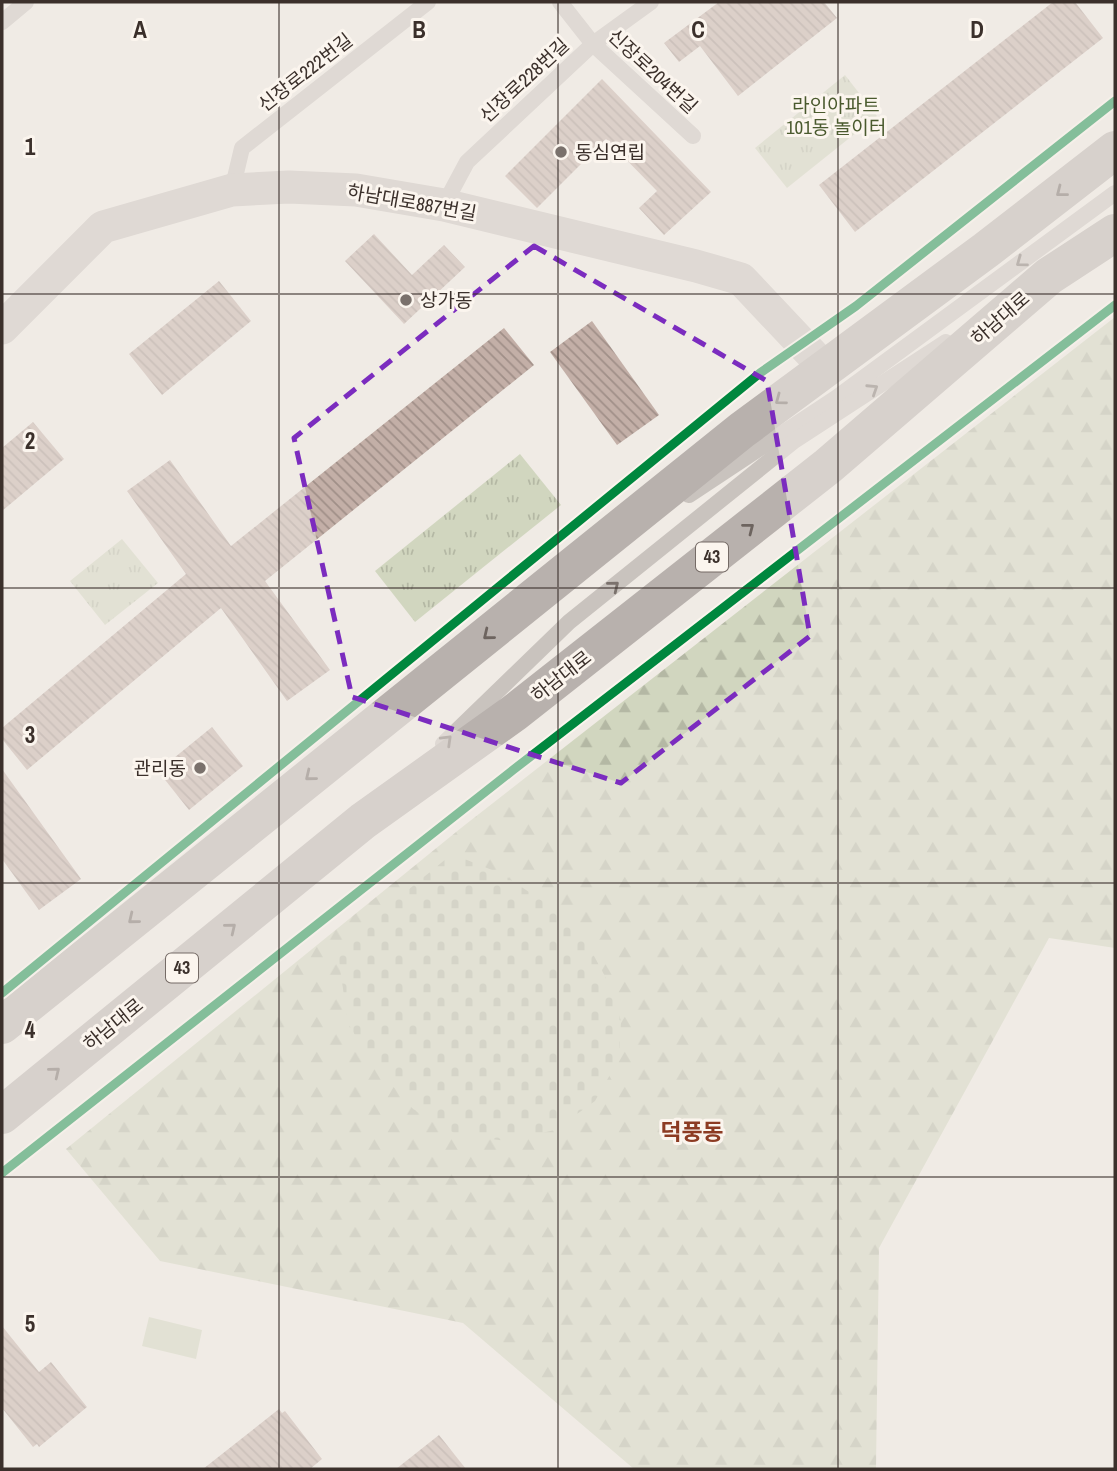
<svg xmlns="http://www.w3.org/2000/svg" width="1117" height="1471" font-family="'Archivo Narrow','Noto Sans KR',sans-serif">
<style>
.grass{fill:url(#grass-tufts)}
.forest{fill:url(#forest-firs)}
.cemetery{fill:url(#cemetery-stones)}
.garden{fill:#d1d6bf}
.building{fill:url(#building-back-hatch)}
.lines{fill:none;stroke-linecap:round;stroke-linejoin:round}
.lane{stroke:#c9c3be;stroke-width:16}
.street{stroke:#c9c3be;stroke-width:33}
.primary{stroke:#b8b1ad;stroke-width:38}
.cycleway-casing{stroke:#fbf5ee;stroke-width:13}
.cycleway{stroke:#00873e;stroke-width:9}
.oneway{stroke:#6d645f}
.oneway2{stroke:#7b726d}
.marked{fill:none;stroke:#7b2cbf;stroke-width:5;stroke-dasharray:14 9;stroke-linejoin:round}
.grid{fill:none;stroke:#3b302b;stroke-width:2;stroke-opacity:0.55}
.poi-dot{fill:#7a716c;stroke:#fbf5ee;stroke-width:2.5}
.labels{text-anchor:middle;stroke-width:6;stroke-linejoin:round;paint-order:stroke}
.shield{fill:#fbf5ee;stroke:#756b66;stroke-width:2}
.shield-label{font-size:18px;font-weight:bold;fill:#3b302b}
.street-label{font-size:19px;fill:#3b302b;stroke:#fbf5ee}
.park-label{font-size:19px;fill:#4a5a2e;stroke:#fbf5ee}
.poi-label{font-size:19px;fill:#3b302b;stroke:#fbf5ee;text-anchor:start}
.quarter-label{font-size:23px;font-weight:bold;fill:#8c3b22;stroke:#fbf5ee}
.grid-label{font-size:23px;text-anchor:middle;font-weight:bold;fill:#3b302b;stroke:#fbf5ee;stroke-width:6;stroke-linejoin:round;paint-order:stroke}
</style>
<defs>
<pattern id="grass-tufts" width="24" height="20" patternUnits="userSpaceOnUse" patternTransform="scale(1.75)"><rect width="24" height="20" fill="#d1d6bf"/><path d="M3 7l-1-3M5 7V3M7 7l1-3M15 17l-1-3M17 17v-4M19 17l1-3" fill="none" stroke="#b4b8a4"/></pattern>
<pattern id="forest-firs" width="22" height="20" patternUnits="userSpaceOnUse" patternTransform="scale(1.75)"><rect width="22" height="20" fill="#d1d6bf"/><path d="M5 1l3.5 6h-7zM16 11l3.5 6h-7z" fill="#b4b8a4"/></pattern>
<pattern id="cemetery-stones" width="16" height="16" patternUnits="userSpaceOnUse" patternTransform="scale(1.75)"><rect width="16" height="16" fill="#d1d6bf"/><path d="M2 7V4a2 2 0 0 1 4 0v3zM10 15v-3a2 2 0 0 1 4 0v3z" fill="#b4b8a4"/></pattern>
<pattern id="building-back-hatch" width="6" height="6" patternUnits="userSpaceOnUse" patternTransform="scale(1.75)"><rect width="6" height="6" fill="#c3afa7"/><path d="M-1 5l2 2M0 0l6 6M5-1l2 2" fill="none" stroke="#a08f88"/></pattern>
</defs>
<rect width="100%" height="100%" fill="#f0ebe5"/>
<g class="grass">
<polygon points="845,75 877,116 787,188 755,148"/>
<polygon points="520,454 561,505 415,622 375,571"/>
<polygon points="122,539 158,583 105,625 70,581"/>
</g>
<polygon class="forest" points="1115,317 1115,948 1049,938 879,1248 876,1469 634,1469 463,1323 160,1261 66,1149 461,828"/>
<polygon class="cemetery" points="452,854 502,874 550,906 587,943 607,980 621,1021 619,1059 595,1101 555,1130 506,1141 456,1134 414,1110 367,1056 348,1023 337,948"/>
<polygon class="garden" points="149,1317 202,1330 196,1359 142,1346"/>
<g class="building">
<polygon points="719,2 824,2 837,18 738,96 700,46 679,62 664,43"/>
<polygon points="1053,2 1075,2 1103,38 855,232 819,185"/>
<polygon points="602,79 711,192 664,235 639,208 657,191 606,139 537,208 505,176"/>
<polygon points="374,234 412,275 444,245 465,267 404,324 345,261"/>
<polygon points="219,281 251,321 162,395 129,354"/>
<polygon points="592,321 659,415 617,445 550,352"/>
<polygon points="504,328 534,365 265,581 330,670 287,701 221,608 27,770 2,739 2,728 186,574 127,491 170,460 231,546"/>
<polygon points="33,422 64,459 2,511 2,448"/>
<polygon points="212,727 243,766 189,810 158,771"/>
<polygon points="2,769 81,879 39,910 2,859"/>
<polygon points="2,1326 39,1372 51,1362 87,1407 39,1447 37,1444 33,1447 2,1408"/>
<polygon points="279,1409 282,1413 285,1411 322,1459 310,1469 203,1469"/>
<polygon points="439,1435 466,1469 396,1469"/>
</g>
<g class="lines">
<g class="lane">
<polyline points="560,2 593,44 693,136"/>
<polyline points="2,22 26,2"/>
<polyline points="232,190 242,148 428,2"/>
<polyline points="444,205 467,162 593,44 651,2"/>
<polyline points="689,495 836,398 1115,193"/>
<polyline points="443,744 569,622 794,441 946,342"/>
</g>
<polyline class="street" points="2,328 103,227 232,190 289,187 356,190 444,205 696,266 741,279 824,367"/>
<g class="primary">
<polyline points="2,1025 742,430 986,250 1115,150"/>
<polyline points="2,1115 363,821 514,713 828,466 1049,276 1115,233"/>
</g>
<g class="cycleway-casing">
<g id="cycleway">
<polyline points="2,993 760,373 856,306 1115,101"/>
<polyline points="2,1173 513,770 1115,305"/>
</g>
</g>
<use href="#cycleway" class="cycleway"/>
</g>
<defs><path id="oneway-chevron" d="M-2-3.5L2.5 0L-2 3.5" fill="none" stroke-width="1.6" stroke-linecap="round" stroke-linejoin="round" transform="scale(1.75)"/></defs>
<g class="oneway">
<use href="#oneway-chevron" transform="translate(1061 192) rotate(142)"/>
<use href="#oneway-chevron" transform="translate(780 400) rotate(143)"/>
<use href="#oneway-chevron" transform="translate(749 528) rotate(-38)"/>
<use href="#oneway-chevron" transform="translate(488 635) rotate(141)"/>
<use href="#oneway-chevron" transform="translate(310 776) rotate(141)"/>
<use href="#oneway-chevron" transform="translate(133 919) rotate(141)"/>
<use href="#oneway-chevron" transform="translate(231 928) rotate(-39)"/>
<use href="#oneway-chevron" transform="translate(55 1072) rotate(-39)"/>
</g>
<g class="oneway2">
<use href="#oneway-chevron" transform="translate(1021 262) rotate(144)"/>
<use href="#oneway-chevron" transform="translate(873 389) rotate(-33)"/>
<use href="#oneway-chevron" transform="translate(614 586) rotate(-39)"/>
<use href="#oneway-chevron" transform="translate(447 740) rotate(-44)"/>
</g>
<path d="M0 0H1117V1471H0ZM 534,246 L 767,381 L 810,636 L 621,783 L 352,697 L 294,438 Z" fill="#f0ebe5" fill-opacity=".55" fill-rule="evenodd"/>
<path class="marked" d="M 534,246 L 767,381 L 810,636 L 621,783 L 352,697 L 294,438 Z"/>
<path class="grid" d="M 279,2 L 279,1469M 558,2 L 558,1469M 838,2 L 838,1469M 2,294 L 1115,294M 2,588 L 1115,588M 2,883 L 1115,883M 2,1177 L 1115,1177"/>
<g class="poi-dot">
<circle cx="561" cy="152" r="7"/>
<circle cx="406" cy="300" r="7"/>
<circle cx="200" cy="768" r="7"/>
</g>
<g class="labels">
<g class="shield">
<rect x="696" y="542.5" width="32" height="29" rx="5"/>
<rect x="166" y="953.5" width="32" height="29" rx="5"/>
</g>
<g class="shield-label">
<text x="712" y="563">43</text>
<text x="182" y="974">43</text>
</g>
<g class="street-label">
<text transform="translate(653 71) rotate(43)" y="7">신장로204번길</text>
<text transform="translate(305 72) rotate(-38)" y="7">신장로222번길</text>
<text transform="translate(524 80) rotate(-43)" y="7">신장로228번길</text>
<text transform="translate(412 202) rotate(10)" y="7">하남대로887번길</text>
<text transform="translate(1000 318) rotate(-41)" y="7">하남대로</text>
<text transform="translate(561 676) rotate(-38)" y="7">하남대로</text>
<text transform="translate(113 1024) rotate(-39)" y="7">하남대로</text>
</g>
<g class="park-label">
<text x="836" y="112">라인아파트<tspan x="836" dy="22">101동 놀이터</tspan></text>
</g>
<g class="poi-label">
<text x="575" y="159">동심연립</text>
<text x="420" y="307">상가동</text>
<text x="186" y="775" text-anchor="end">관리동</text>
</g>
<g class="quarter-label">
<text x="692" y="1140">덕풍동</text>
</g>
</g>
<g class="grid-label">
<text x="140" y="38">A</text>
<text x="419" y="38">B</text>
<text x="698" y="38">C</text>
<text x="977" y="38">D</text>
<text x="30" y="155">1</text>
<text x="30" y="449">2</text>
<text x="30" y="743">3</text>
<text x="30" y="1038">4</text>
<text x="30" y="1332">5</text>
</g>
<rect width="1117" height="1471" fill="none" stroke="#3b302b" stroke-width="7"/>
</svg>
